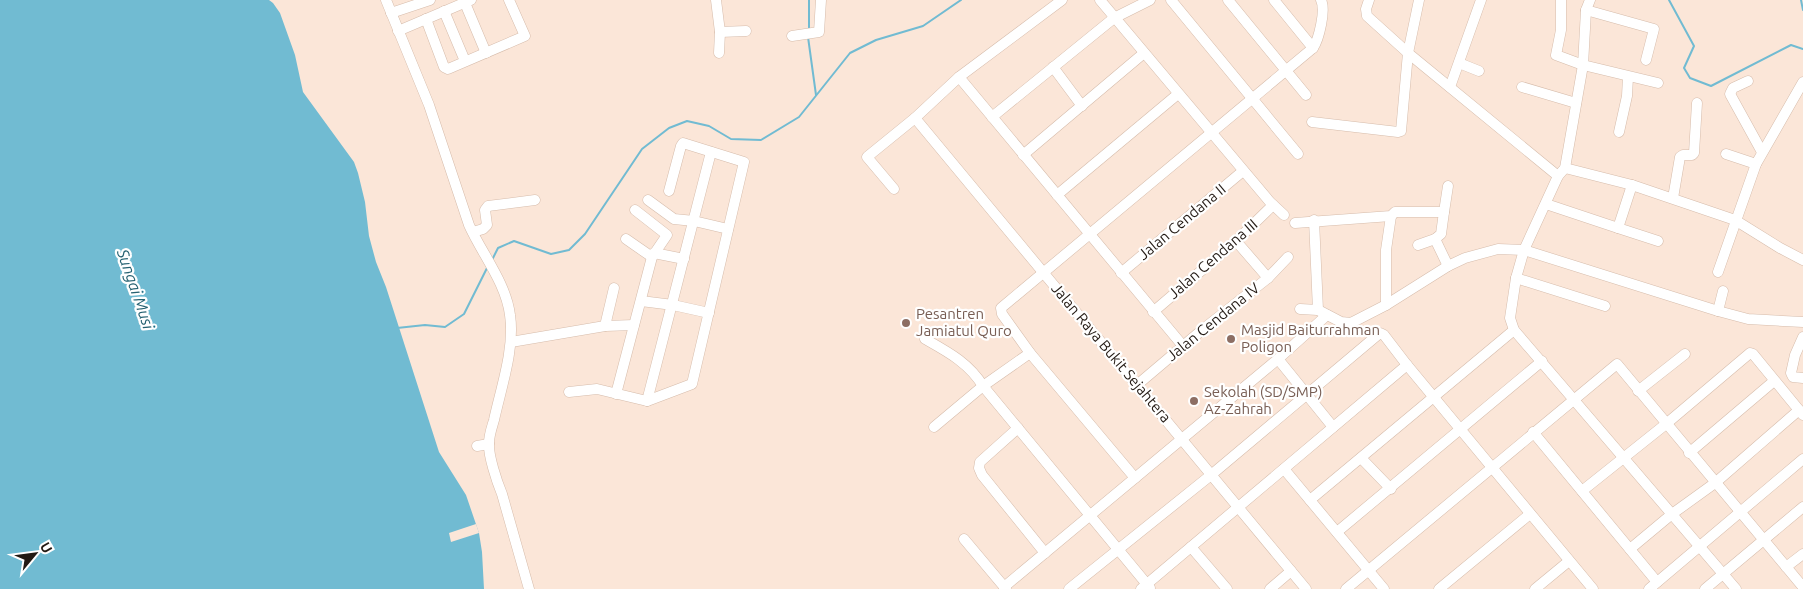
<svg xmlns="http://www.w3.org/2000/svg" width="1803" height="589" font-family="Ubuntu,sans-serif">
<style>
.water{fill:#71bbd2}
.pier{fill:#fbe6d8}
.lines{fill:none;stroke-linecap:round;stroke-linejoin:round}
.stream{stroke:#71bbd2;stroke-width:2}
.minor-casing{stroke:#d6bcab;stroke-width:11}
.minor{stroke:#fff;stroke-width:10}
.education-dot{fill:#8d6e63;stroke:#fff;stroke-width:2}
.labels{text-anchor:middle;stroke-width:4.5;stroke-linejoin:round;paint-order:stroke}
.street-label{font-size:15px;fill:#221913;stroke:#fff}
.education-label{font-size:15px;fill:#785e54;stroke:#fff;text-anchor:start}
.water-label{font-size:16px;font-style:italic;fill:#256171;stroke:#fff}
</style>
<rect width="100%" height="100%" fill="#fbe6d8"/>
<polygon class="water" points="0,0 269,0 273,3 280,13 295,55 303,92 354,162 358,173 365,202 369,236 376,262 386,287 439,452 466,495 479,533 482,552 484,589 0,589"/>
<polygon class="pier" points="476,524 479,533 451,542 449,533"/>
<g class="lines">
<g class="stream">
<polyline points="1669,0 1694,46 1684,68 1690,78 1711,86 1791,45 1803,49"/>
<polyline points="1801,0 1803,10"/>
<polyline points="809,30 809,0"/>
<polyline points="808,37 816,95"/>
<polyline points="492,260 498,248 514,241 551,254 569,250 585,234 642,149 669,128 687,121 709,126 731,139 761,140 799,117 850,53 876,40 923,26 961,0"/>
<polyline points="397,328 425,325 445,327 464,314 487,268"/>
</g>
<g class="minor-casing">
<g id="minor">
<path d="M 386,0 L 429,105 L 469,225 C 482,254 506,283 510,315 C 515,348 501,388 494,420 C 492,427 489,435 489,443 C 488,455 497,482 502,494 L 529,589"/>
<polyline points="716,0 720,32 719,53"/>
<polyline points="1100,0 1270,202 1284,215"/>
<polyline points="1171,0 1298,154"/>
<polyline points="1228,0 1306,95"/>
<polyline points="1274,0 1313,48"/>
<polyline points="1369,0 1366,9 1367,16 1408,53 1558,176"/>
<polyline points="1561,0 1561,30 1556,55 1583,65 1658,83"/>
<polyline points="1590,0 1586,10 1583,65 1565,168 1558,176 1524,250 1516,278 1510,318 1514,330 1736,589"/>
<polyline points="465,3 486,53"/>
<polyline points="1586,10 1654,29 1646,60"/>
<polyline points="444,11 465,61"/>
<polyline points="391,13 430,0"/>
<polyline points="426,19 444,67 448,69 525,36 509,0"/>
<polyline points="398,31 471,0"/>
<polyline points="720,32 746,31"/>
<polyline points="792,36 819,32 821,0"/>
<polyline points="1459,63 1479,71"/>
<polyline points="1053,67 1082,106"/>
<polyline points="959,77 1183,346"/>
<polyline points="1748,81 1733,88 1730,94 1762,152"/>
<polyline points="1450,87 1481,0"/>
<polyline points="1522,87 1576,103"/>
<polyline points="992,117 1114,18 1150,0"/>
<polyline points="915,118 1306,589"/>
<polyline points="1312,122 1398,132 1401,131 1408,53 1419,0"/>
<polyline points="1619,132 1627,96 1628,77"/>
<polyline points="1726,154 1756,164"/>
<polyline points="1023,155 1144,53"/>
<polyline points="1565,168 1632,185 1735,220 1780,248 1803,260"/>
<polyline points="894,189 867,157 915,118 959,77 1062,0"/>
<polyline points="1057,195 1178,94"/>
<polyline points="1673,198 1680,157 1683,155 1692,155 1694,153 1697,103"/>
<polyline points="648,200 674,219 694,221 728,229"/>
<polyline points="1546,204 1618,228 1632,185"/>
<polyline points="1314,220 1318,310"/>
<polyline points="1295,223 1391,216 1395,212 1444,212 1448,186"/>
<polyline points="1618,228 1658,241"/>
<polyline points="473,232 483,229 487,225 485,210 488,206 535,200"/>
<polyline points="626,239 652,257"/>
<polyline points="1435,239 1448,266"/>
<polyline points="1236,241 1268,278"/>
<polyline points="1418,245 1435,239 1441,234 1444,212"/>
<polyline points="654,253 684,259"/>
<polyline points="1718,272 1756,164 1803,82"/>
<polyline points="1121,273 1243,171"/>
<polyline points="1516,278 1605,306"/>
<polyline points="641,301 673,305 709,313"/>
<polyline points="1386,305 1386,250 1391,216"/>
<polyline points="1300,309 1318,310 1341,322 1351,323 1386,305 1448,266 1465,258 1498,249 1524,250 1718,311 1723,291"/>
<polyline points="1718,311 1748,319 1803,322"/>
<polyline points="1153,312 1236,241 1273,205"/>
<polyline points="605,326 614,288"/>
<polyline points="1803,337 1795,355 1791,373 1793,377 1803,378"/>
<path d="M 925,339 C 948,352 969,363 983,386 L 1150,588"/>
<polyline points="511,342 605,326 634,325"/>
<polyline points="1278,359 1333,427"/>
<polyline points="1137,385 1202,330 1268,278 1288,257"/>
<polyline points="1638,391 1685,354"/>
<polyline points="569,392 597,389 647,401 692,384 744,162 683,143 681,146 669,191"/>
<polyline points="616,394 652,257 667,235 635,210"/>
<polyline points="647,401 711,152"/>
<polyline points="934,427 983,386 1030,353"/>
<polyline points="1018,428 980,462 979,468 982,475 1045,553"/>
<polyline points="1533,432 1657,582"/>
<polyline points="477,446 489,444"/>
<polyline points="1689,453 1774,381"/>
<polyline points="1361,458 1391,489"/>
<polyline points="1284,469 1384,589"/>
<path d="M 1135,478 L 1030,353 L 1002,314 L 1001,308 L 1313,48 C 1319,39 1326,10 1321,0"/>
<polyline points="1582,491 1666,424 1750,353 1753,354 1803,415"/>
<polyline points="1310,500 1514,330"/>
<polyline points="1337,532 1542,361"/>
<polyline points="964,539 1006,589"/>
<polyline points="1191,547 1227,589"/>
<polyline points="1630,549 1672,514 1715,483 1799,410"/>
<polyline points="1786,567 1803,554"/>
<polyline points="1004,587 1278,359 1327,315"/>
<polyline points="1069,589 1211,475 1380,333 1384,335 1407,365 1593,589"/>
<polyline points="1141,589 1407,365"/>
<polyline points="1270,589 1291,571"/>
<polyline points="1346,589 1617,364 1803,587"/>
<polyline points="1439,589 1530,514"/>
<polyline points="1535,589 1569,561"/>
<polyline points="1649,589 1803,459"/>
<polyline points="1705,589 1803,507"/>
</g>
</g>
<use href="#minor" class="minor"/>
</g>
<g class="education-dot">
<circle cx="906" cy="323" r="5"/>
<circle cx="1231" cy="339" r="5"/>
<circle cx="1194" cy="401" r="5"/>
</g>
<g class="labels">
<g class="street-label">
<text transform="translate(1182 222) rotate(-40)" y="5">Jalan Cendana II</text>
<text transform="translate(1213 259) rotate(-41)" y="5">Jalan Cendana III</text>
<text transform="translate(1213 322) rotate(-39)" y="5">Jalan Cendana IV</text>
<text transform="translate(1111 353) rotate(50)" y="5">Jalan Raya Bukit Sejahtera</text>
</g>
<g class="education-label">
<text x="916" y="319">Pesantren<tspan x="916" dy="17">Jamiatul Quro</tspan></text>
<text x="1241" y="335">Masjid Baiturrahman<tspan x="1241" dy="17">Poligon</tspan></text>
<text x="1204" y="397">Sekolah (SD/SMP)<tspan x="1204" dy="17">Az-Zahrah</tspan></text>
</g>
<g class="water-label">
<text transform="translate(136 289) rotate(71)" y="6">Sungai Musi</text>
</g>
</g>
<g transform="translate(35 554) rotate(61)" stroke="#ffffff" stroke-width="4" paint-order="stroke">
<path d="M0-4L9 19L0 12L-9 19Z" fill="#221913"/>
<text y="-8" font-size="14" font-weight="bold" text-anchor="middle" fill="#221913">U</text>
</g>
</svg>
